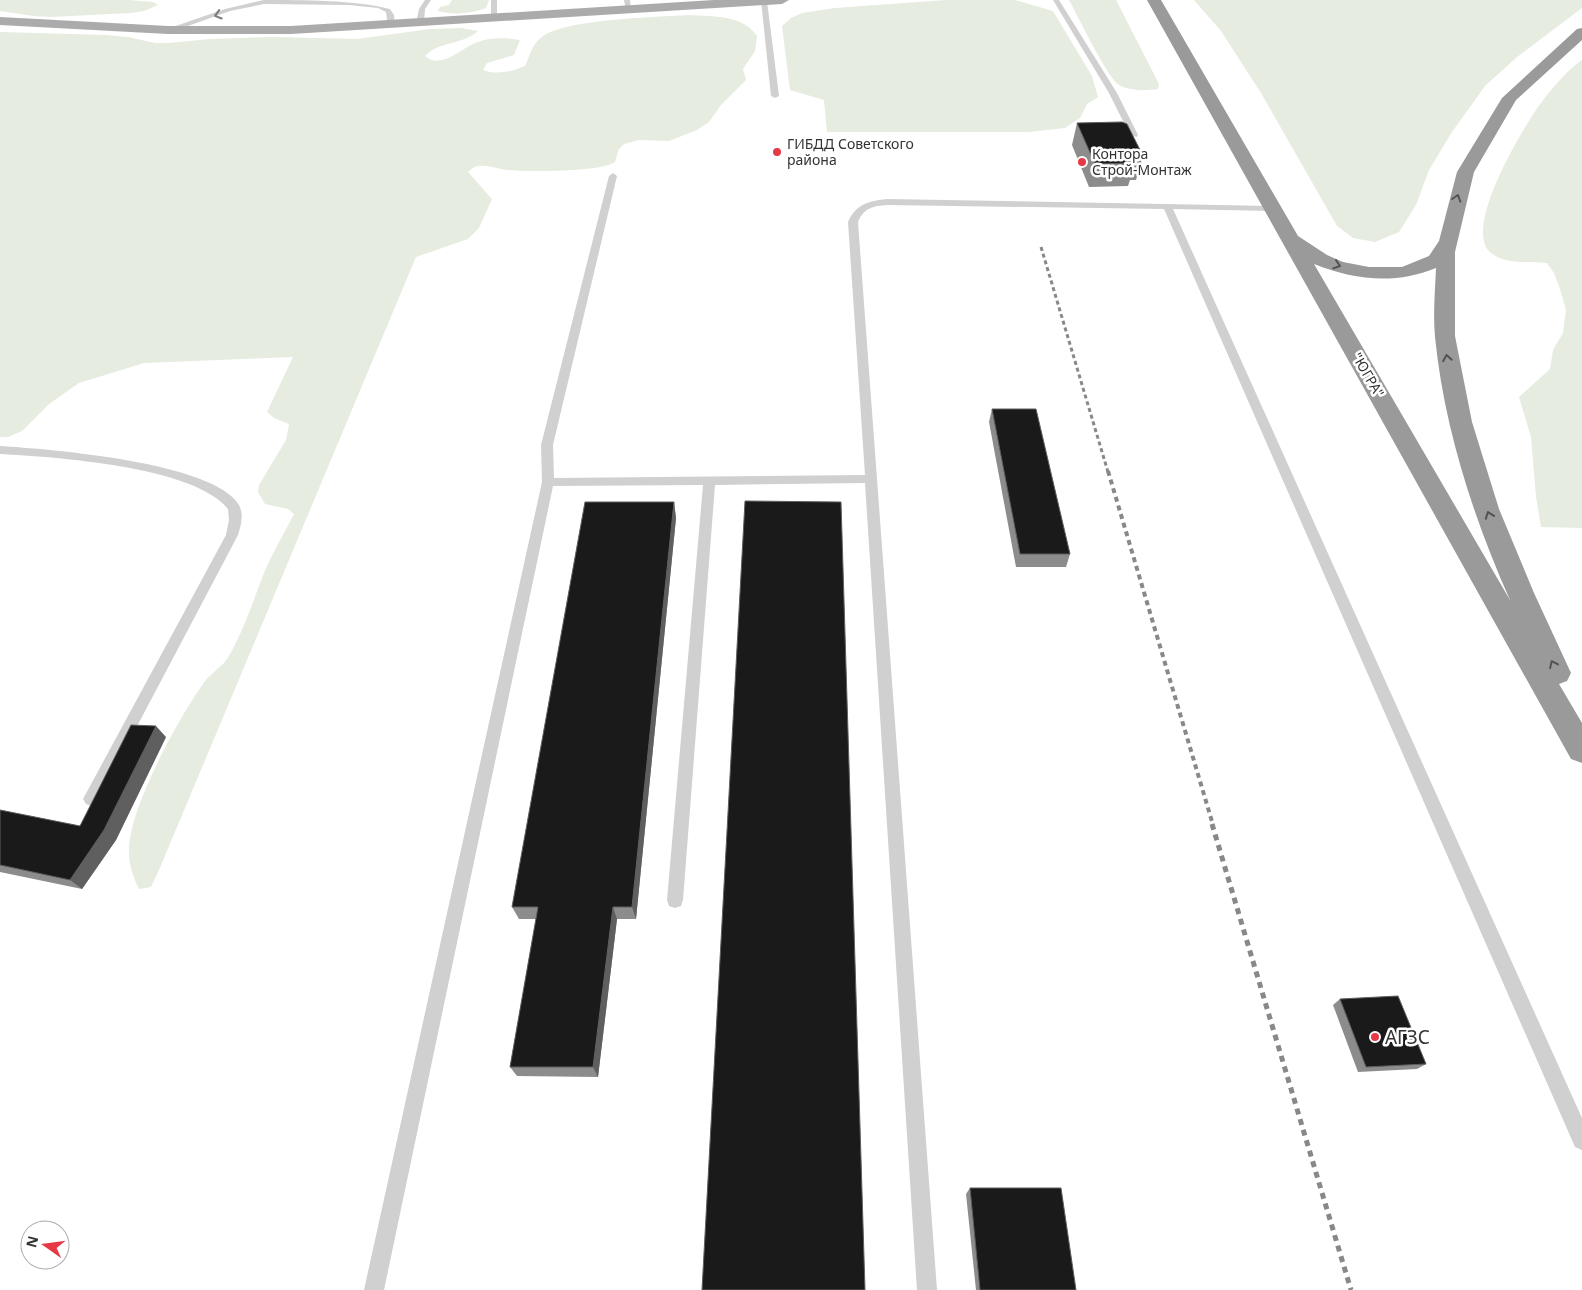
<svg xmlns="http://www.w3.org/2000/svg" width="1582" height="1290" font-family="'Noto Sans',sans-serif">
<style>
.green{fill:#e6ecdf}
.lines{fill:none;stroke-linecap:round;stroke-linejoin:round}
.lane{fill:#d0d0d0;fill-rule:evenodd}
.primary{fill:#ababab;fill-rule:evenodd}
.highway{fill:#9a9a9a;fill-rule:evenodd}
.rail-far2{stroke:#888;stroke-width:3;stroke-dasharray:4 3;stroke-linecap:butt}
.rail-far1{stroke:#888;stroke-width:4;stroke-dasharray:5 4;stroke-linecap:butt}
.rail{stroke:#888;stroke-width:5;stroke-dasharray:6 5;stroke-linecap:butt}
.wall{fill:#8c8c8c}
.shaded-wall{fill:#5f5f5f}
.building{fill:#1a1a1a;stroke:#5f5f5f}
.oneway{stroke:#7a7a7a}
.oneway2{stroke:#525252}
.poi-dot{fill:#e63946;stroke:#fff;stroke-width:2}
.labels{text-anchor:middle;stroke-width:5;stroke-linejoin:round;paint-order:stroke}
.far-poi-label{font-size:14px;fill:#333;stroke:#fff;text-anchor:start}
.far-street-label{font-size:14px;fill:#333;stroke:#fff}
.near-poi-label{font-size:19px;fill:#333;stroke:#fff;text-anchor:start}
</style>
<rect width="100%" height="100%" fill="#fff"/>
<g class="green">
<polygon points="0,0 129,0 153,2 158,5 144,11 131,13 51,17 34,16 0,11"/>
<path d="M 452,0 L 489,0 L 486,8 C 471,14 453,15 438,11 L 440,7 L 449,5 Z"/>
<polygon points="946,0 1015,0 1053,11 1092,76 1098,97 1087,104 1080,118 1065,128 1029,132 827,132 824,100 790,90 782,26 791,18 802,13 835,8"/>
<path d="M 1069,0 L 1116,0 L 1159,84 L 1158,89 C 1146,91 1130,91 1119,85 C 1107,77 1078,16 1069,0 Z"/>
<polygon points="1194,0 1582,0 1582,8 1517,57 1485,86 1452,132 1429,170 1416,205 1399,232 1375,242 1353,238 1337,226 1261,93 1221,31"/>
<path d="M 689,15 C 713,17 742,14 757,36 L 755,51 L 743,69 L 746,80 L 721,105 L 709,122 L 697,130 L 669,141 L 639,140 L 624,144 L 619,149 L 615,162 C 602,172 527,172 508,170 C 498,169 484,163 474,167 C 473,168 469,171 468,172 L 492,199 L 479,228 L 468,239 L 416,257 L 159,870 L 151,887 L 139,889 C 133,876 128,864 129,849 C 130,807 178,719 203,684 C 210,673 223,667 229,656 C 245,628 254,598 266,568 C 274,550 285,532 294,514 L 288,509 L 265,504 L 258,492 L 259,485 L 286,440 L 289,424 L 274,418 L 267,412 L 293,357 L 144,363 L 79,383 L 49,404 L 22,431 L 8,437 L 0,437 L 0,32 L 107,35 L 128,37 L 155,43 L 169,43 L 210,39 L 273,37 L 357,39 L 430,29 L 461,28 L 478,31 C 463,45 439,41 425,56 C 442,71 463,46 478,42 C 491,37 507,38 520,40 L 514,55 L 487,63 L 483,70 C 497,75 511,72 525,66 C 530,55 532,44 542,37 C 564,19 658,17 689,15 Z"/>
<path d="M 1582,60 L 1582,528 L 1541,527 L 1536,497 L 1531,437 L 1519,397 L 1550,369 L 1553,350 L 1563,333 L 1566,310 L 1560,289 L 1554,273 L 1547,263 C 1530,261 1506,265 1491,253 C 1460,229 1528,118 1547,95 C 1557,83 1569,69 1582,60 Z"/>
</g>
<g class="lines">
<g class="lane">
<path d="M 264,0 C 302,0 355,0 390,9 L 394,15 L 395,25 L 388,27 L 386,12 L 378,8 L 349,5 L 264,4 L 230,11 L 171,32 L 164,30 L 225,9 Z"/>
<polygon points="425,0 431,0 425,9 424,23 420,25 416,23 419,9"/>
<polygon points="491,0 497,0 497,19 491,18"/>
<polygon points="624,0 630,0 631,11 626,10"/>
<polygon points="761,0 767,1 779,96 775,98 771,96"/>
<polygon points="1053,0 1059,0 1117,93 1138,135 1137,137 1130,135 1109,93"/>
<path d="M 613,173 L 617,176 L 553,445 L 554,478 L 865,475 L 848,222 C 856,204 869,201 887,199 L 1275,206 L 1275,210 L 1272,211 L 1173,209 L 1582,1118 L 1582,1150 L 1575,1147 L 1164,209 L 887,205 C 873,206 864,208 858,222 L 937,1290 L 917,1290 L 865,483 L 715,485 L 683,900 L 681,906 L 675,908 L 669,906 L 667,900 L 703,485 L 553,486 L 384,1290 L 364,1290 L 542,482 L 541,445 L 609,176 Z"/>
<path d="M 0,446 C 48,449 214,462 239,505 C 244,515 241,525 238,535 L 96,804 L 91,806 L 86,804 L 83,799 L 226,535 L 229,520 L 228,509 C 194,466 54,457 0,454 Z"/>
</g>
<polygon class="primary" points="714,0 789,0 782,4 291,34 168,34 0,25 0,17 168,26 291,26"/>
<path class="highway" d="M 1147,0 L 1161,0 L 1298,236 L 1327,255 L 1343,262 L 1369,267 L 1402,267 L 1429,256 L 1439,241 L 1457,172 L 1502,98 L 1577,29 L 1582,28 L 1582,40 L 1516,100 L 1474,172 L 1455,252 L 1455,336 L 1472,422 L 1499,509 L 1534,593 L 1571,673 L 1567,681 L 1559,684 L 1582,723 L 1582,763 L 1571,759 ZM 1314,264 C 1354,280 1395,285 1436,268 C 1435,291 1433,315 1435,337 C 1444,427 1473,517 1510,600 Z"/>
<polyline class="rail-far2" points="1041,247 1108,472"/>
<polyline class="rail-far1" points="1108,471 1213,825"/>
<polyline class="rail" points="1212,824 1351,1290"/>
</g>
<g class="wall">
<polygon points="1077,123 1143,156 1136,180 1130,180 1128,186 1089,187 1072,145"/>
<polygon points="992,409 1070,554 1066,567 1016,567 989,422"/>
<polygon points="674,502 676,518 636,919 617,919 598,1077 517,1076 510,1067 536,919 519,919 512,907"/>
<polygon points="166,737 116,840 82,889 0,872 0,810 80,826"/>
<polygon points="1340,999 1426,1064 1417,1069 1358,1072 1333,1005"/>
<polygon points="970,1188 1076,1290 976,1290 966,1194"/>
</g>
<g class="shaded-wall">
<polygon points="674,502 676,518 636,919 632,907"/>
<polygon points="156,726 166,737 116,840 82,889 70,880"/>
<polygon points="613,907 617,919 598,1077 593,1067"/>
</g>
<g class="building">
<polygon points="1122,122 1127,124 1143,156 1131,157 1135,163 1095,164 1077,123"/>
<polygon points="992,409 1036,409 1070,554 1020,554"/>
<polygon points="745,501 841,502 865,1290 702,1290"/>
<polygon points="585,502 674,502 632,907 613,907 593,1067 510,1067 538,907 512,907"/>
<polygon points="131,725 156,726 104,830 70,880 0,865 0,810 80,826"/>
<polygon points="1398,996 1426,1064 1366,1067 1340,999"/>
<polygon points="970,1188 1061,1188 1076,1290 980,1290"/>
</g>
<defs><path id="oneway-chevron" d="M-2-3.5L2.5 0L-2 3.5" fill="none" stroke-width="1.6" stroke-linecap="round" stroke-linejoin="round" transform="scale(1.25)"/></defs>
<use class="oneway" href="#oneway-chevron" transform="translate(218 15) rotate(163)"/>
<g class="oneway2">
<use href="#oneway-chevron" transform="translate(1457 198) rotate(-72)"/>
<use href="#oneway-chevron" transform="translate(1337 265) rotate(18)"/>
<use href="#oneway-chevron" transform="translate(1447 358) rotate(-100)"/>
<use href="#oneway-chevron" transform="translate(1489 515) rotate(-110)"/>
<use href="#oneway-chevron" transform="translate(1553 664) rotate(-115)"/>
</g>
<g class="poi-dot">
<circle cx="777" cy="152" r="5"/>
<circle cx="1082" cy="162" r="5"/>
<circle cx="1375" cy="1037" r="5"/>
</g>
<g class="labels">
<g class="far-poi-label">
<text x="787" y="149">ГИБДД Советского<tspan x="787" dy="16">района</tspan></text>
<text x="1092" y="159">Контора<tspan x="1092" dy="16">Строй-Монтаж</tspan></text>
</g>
<g class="far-street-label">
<text transform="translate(1368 375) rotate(60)" y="5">"ЮГРА"</text>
</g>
<g class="near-poi-label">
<text x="1385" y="1044">АГЗС</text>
</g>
</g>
<g transform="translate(45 1245) rotate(284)"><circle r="24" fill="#ffffff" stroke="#adadad"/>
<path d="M0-4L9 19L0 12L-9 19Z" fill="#e63946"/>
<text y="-8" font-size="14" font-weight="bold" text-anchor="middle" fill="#333333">N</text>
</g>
</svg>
